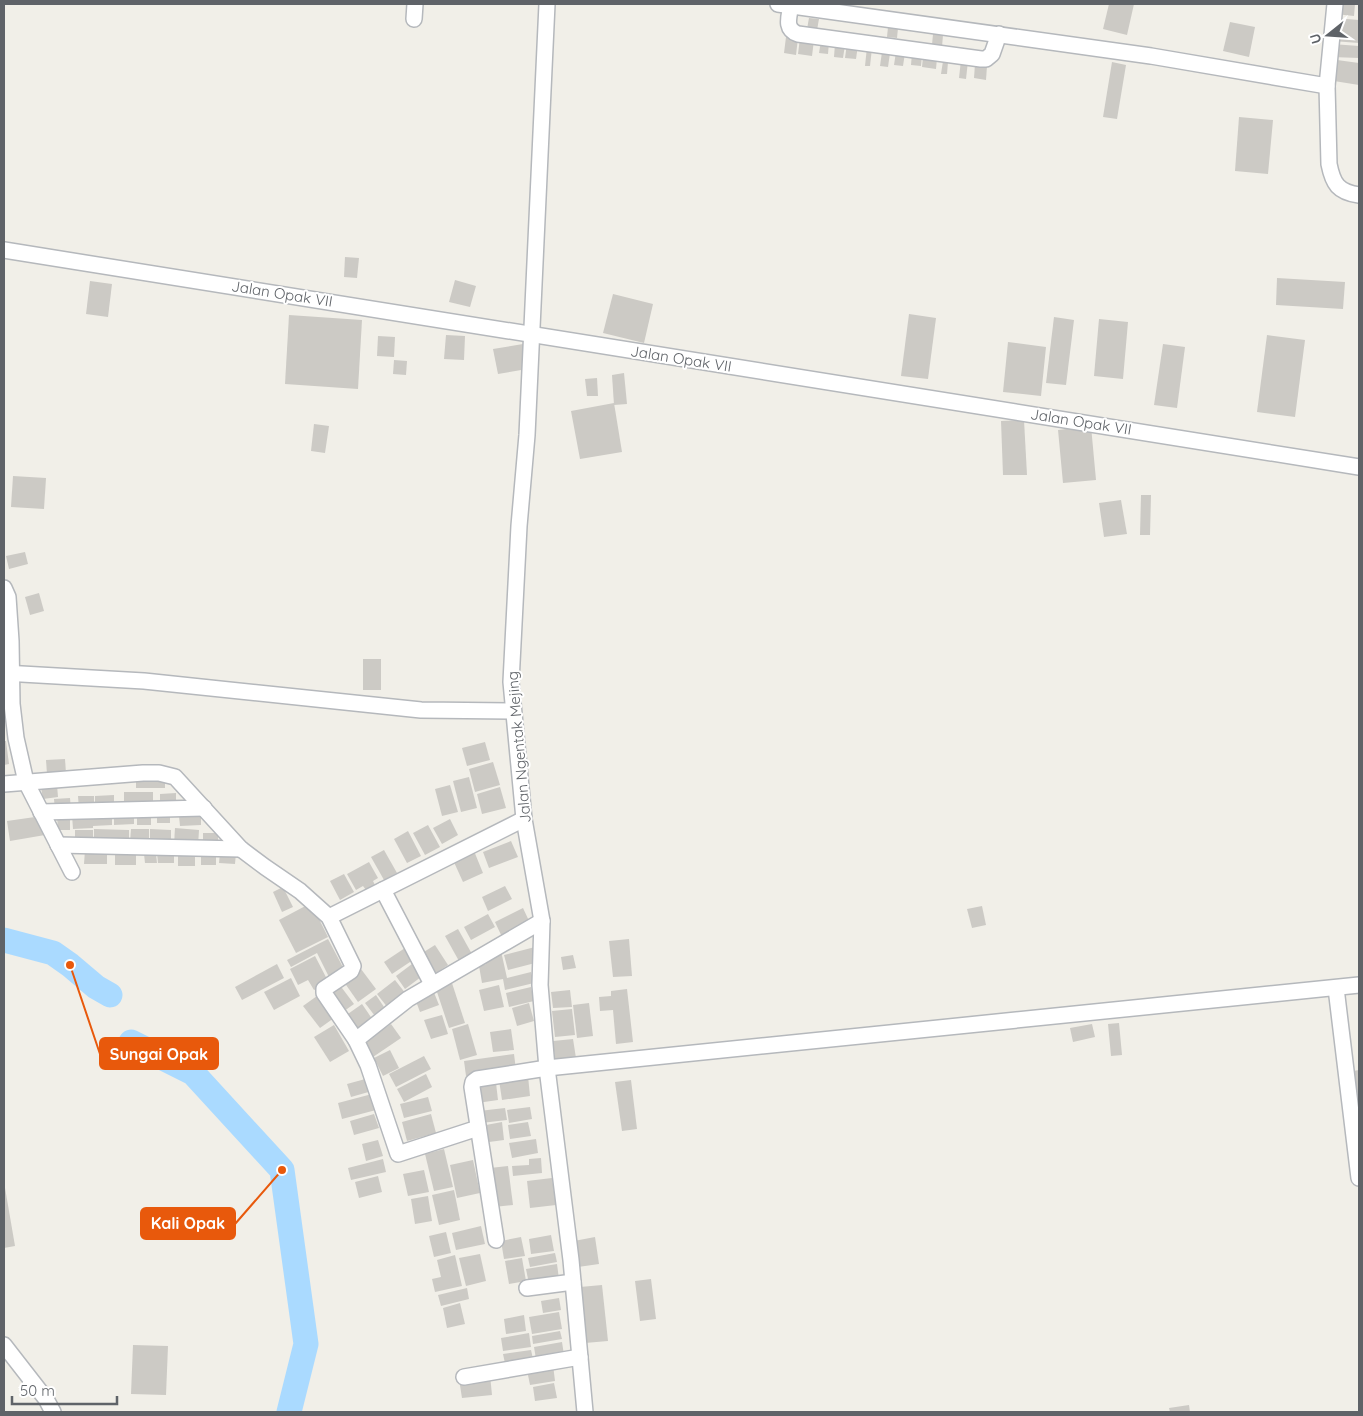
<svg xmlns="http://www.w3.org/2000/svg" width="1363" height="1416" font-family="Quicksand,sans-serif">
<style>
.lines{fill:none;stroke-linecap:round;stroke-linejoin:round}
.river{stroke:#aadaff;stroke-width:25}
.building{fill:#cccac5}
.minor-casing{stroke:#b5b8bc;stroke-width:18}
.minor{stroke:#fff;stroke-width:15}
.labels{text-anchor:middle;stroke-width:4;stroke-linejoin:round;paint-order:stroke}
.street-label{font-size:15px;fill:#5f6368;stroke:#fff}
.leader{fill:none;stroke:#e8590c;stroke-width:2}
.callout-dot{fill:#e8590c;stroke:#fff;stroke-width:2}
.callout{fill:#e8590c;stroke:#e8590c;stroke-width:2}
.callout-label{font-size:16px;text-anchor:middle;font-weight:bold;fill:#fff}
</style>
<rect width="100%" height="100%" fill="#f1efe8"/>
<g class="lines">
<g class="river">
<polyline points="4,940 53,953 70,965 96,987 110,995"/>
<polyline points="131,1042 193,1073 282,1170 306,1344 289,1412"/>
</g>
</g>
<g class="building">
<polygon points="1109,4 1134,4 1127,35 1103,29"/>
<polygon points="1335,4 1355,4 1354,16 1335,14"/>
<polygon points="809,18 819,19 817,30 807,29"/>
<polygon points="1334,18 1359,20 1359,43 1333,41"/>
<polygon points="1230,22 1255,27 1249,57 1223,51"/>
<polygon points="888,27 898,28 897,38 887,37"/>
<polygon points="933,34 943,35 942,47 932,45"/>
<polygon points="786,37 798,38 796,55 784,53"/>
<polygon points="800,38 814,40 812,56 798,54"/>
<polygon points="821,41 829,42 828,54 819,53"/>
<polygon points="847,43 858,45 856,59 845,58"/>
<polygon points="835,44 845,45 843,58 834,57"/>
<polygon points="1332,44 1359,46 1359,58 1332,57"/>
<polygon points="867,47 872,48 870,66 865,66"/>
<polygon points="882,52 890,53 888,67 880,66"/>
<polygon points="896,52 905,53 903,66 894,65"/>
<polygon points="912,53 922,55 921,66 911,65"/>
<polygon points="923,57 937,58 936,69 922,67"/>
<polygon points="961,60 968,61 966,79 959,78"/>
<polygon points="1337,60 1359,63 1359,85 1334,81"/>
<polygon points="943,61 948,62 947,74 941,74"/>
<polygon points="1112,62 1126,65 1117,119 1103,117"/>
<polygon points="975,64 987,66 986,80 974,78"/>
<polygon points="1239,117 1273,120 1268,174 1235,171"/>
<polygon points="345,257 359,258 357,278 344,277"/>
<polygon points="1277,278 1345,282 1343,309 1276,305"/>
<polygon points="455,280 476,286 470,307 449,302"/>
<polygon points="90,281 112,284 108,317 86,314"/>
<polygon points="613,294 653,304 644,343 603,333"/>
<polygon points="909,314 936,318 928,379 901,376"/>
<polygon points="289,315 362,320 358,389 285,384"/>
<polygon points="1054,317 1074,320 1066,385 1046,383"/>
<polygon points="1099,319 1128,322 1123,379 1094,376"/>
<polygon points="446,335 465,336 464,360 444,359"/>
<polygon points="1267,335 1305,340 1295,417 1257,412"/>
<polygon points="378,336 395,337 394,357 377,356"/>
<polygon points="1008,342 1046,347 1041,396 1003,392"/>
<polygon points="523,344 527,369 498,374 493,349"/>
<polygon points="1163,344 1185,347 1177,408 1154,405"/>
<polygon points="394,360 407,361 406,375 393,374"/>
<polygon points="624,373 627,404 614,405 612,375"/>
<polygon points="597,378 598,396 587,396 585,379"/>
<polygon points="614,403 622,452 580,459 571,411"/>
<polygon points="1024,420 1027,475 1003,475 1001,421"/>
<polygon points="314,424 329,426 325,453 311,451"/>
<polygon points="1091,426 1096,480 1063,483 1058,430"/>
<polygon points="13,476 46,478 44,509 11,507"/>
<polygon points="1141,495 1151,495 1150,535 1140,535"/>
<polygon points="1121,500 1127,534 1104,537 1099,503"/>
<polygon points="25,552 28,564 9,569 6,556"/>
<polygon points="39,593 44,611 30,615 25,597"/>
<rect x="363" y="659" width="18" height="31"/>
<polygon points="4,741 6,741 9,764 4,765"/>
<polygon points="485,742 490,760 467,766 462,748"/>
<polygon points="65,759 66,773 47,774 46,760"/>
<polygon points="493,762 500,785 475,792 469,769"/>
<polygon points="469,777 477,808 461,812 453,781"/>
<polygon points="136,778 165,779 165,788 136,788"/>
<polygon points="57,785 58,797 43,799 41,787"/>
<polygon points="450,785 458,812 442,816 435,789"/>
<polygon points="500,787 506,808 482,814 477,794"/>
<polygon points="124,792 153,792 153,806 124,807"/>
<polygon points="176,793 176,804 160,804 160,794"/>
<polygon points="114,795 114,808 95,808 95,796"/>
<polygon points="78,796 94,796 94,808 79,809"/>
<polygon points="70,798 71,810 55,810 54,799"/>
<polygon points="112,814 112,825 93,826 93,828 73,829 72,815"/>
<polygon points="114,814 134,814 134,824 114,825"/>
<polygon points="151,814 151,825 137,825 137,815"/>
<polygon points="170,814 170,823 157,823 157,815"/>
<polygon points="201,815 201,825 180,826 179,816"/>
<polygon points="42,816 45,835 10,841 7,821"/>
<polygon points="57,816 70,816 70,830 58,830"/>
<polygon points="450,819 458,835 442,844 433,828"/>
<polygon points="428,825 440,847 425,855 413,833"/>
<polygon points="175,828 199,830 198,846 174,845"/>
<polygon points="94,829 129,830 129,843 94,843"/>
<polygon points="131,829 149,829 149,844 130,843"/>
<polygon points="150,829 171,830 171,845 150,844"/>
<polygon points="75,830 93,830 93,842 75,843"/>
<polygon points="408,831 421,856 407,863 394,839"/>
<rect x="203" y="833" width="15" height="12"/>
<polygon points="511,841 518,857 489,868 483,852"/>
<polygon points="85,850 107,851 107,864 84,864"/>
<polygon points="384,850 397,873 384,880 371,857"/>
<rect x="178" y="851" width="17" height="15"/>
<polygon points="474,851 483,873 463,882 453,860"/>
<rect x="115" y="853" width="21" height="12"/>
<polygon points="157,853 174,853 174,863 158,863"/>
<rect x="201" y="853" width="15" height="12"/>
<polygon points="220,853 236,853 235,864 219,863"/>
<polygon points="144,854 156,854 157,863 145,863"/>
<polygon points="369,862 378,878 373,881 375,885 366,890 363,886 356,890 347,874"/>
<polygon points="344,874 354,892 340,900 330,881"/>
<polygon points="505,886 512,899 488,911 482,897"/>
<polygon points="283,887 293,907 282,912 273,892"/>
<polygon points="311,903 328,937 296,953 279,920"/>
<polygon points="982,906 986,925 972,928 967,909"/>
<polygon points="523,908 530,923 502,937 495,922"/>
<polygon points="488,914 495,927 471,940 464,927"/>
<polygon points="458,929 472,954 459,961 445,936"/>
<polygon points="328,939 345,971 330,979 317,953 291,967 287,960"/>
<polygon points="629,939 632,976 613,977 609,941"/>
<polygon points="435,945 448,965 433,975 419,955"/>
<polygon points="408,946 416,958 392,974 384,962"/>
<polygon points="535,947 539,962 508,970 504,955"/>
<polygon points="501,951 507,978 531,972 534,983 505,990 503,979 482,983 479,966 486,964 484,955"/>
<polygon points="573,955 576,968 563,970 561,957"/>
<polygon points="315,956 329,983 314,990 308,980 298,985 290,969"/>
<polygon points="416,961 425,974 405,989 396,976"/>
<polygon points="277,964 284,978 242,1000 235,987"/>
<polygon points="361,969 376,989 358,1002 344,982"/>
<polygon points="291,978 300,996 274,1010 264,992"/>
<polygon points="395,980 406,994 388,1008 377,994"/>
<polygon points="451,980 465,1023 449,1028 435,986"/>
<polygon points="339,984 354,1004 340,1014 325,994"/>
<polygon points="499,985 504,1007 484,1011 479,990"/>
<polygon points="531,987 534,1001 509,1007 506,993"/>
<polygon points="627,989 633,1042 616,1044 613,1010 600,1011 599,997 611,996 611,991"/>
<polygon points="433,990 439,1005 420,1012 414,996"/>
<polygon points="570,990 572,1007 553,1008 551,992"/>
<polygon points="376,995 388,1013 378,1020 365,1003"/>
<polygon points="317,996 334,1018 320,1028 303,1006"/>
<polygon points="529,1003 534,1021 517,1026 512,1008"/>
<polygon points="589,1003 593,1036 577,1038 573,1005"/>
<polygon points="362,1004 375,1023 357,1035 345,1016"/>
<polygon points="572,1009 575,1035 555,1037 552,1011"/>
<polygon points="442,1015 448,1034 431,1039 424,1020"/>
<polygon points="1119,1023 1122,1055 1111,1056 1108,1024"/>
<polygon points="391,1024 401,1038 373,1057 363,1043"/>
<polygon points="468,1024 477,1055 460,1060 452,1029"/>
<polygon points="1092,1024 1095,1037 1073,1042 1070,1028"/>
<polygon points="334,1025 349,1051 330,1062 314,1037"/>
<polygon points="511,1029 514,1050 493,1052 490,1032"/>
<polygon points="573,1039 576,1058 555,1061 553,1041"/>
<polygon points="390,1050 399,1068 383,1076 374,1058"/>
<polygon points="514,1054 516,1070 466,1076 464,1061"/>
<polygon points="424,1056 431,1069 396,1087 389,1074"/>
<polygon points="1359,1070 1359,1102 1354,1102 1353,1071"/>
<polygon points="426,1074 432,1087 404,1102 397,1089"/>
<polygon points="528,1076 530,1096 502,1100 499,1080"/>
<polygon points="369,1078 372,1091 351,1097 347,1084"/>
<polygon points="631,1080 637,1129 622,1131 615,1082"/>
<polygon points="496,1083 498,1100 477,1103 475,1086"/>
<polygon points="372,1094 376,1110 342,1119 338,1103"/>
<polygon points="428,1097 432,1111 404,1118 400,1104"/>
<polygon points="530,1107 532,1119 509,1123 507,1110"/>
<polygon points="505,1108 507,1120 481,1123 479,1111"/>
<polygon points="374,1114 379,1128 354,1135 350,1121"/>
<polygon points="431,1114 436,1133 407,1141 402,1122"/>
<polygon points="502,1122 504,1140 489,1142 486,1125"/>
<polygon points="528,1122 531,1136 510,1139 508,1125"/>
<polygon points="536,1139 538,1153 512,1158 509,1143"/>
<polygon points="378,1140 383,1156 366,1161 362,1144"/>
<polygon points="444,1149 453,1187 434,1191 425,1154"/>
<polygon points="541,1158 542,1173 513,1176 512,1166 529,1165 529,1159"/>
<polygon points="383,1159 386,1172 351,1180 348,1168"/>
<polygon points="473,1160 480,1193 457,1198 450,1165"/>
<polygon points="508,1166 513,1205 494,1207 490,1168"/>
<polygon points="424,1170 429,1192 408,1196 403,1174"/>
<polygon points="378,1176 382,1192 359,1198 355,1182"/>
<polygon points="552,1178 556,1205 530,1208 527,1181"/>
<polygon points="4,1182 15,1246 4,1248"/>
<polygon points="454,1190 460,1220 439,1225 432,1195"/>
<polygon points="428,1196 432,1221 415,1224 411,1199"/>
<polygon points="481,1226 485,1244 456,1250 452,1233"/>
<polygon points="446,1232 451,1253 434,1257 429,1236"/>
<polygon points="551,1235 554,1251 531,1254 529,1239"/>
<polygon points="521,1237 525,1256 504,1259 501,1241"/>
<polygon points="595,1237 599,1264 578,1267 574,1241"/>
<polygon points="555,1253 557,1262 530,1267 528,1258"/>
<polygon points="480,1254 486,1281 466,1286 459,1258"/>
<polygon points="455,1255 462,1286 435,1292 432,1279 441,1277 437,1260"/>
<polygon points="522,1258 526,1281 509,1284 505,1261"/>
<polygon points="557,1264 559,1279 529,1284 526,1269"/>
<polygon points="651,1279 656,1319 640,1321 635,1281"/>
<polygon points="602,1285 608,1341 585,1343 580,1287"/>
<polygon points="467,1288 469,1299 441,1306 438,1295"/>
<polygon points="559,1298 561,1310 543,1313 541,1301"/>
<polygon points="460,1303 465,1324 447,1328 443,1308"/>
<polygon points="559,1312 562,1329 532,1334 529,1317"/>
<polygon points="524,1315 526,1331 506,1334 504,1319"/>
<polygon points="560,1331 562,1339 533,1344 532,1336"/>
<polygon points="529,1333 531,1347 503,1351 501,1338"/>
<polygon points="562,1342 564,1355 536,1359 534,1347"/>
<polygon points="133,1345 168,1346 166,1395 131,1394"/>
<polygon points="531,1350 534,1363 506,1368 503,1354"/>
<polygon points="553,1365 555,1381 530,1385 527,1370"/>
<polygon points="490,1375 492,1395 462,1398 459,1379"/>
<polygon points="554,1383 557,1398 535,1401 533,1387"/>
<polygon points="1189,1405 1190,1412 1170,1412 1169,1408"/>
</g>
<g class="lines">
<g class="minor-casing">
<g id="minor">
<polyline points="547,4 527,435 519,526 511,682 524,819 542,921 540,985 547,1068 571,1260 585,1412"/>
<polyline points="778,4 1151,56 1327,86 1335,4"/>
<path d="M 791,5 C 789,17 784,29 798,34 L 981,59 L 986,59 L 992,54 L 999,34"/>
<polyline points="414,19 415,4"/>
<path d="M 1327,86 L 1329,164 C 1333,184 1338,192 1359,195"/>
<polyline points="4,250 1359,467"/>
<polyline points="4,588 8,597 11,641 12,704 16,738 26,782 72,872"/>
<polyline points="4,673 144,681 421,710 513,711"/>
<polyline points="4,784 143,773 159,773 175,777 241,849 265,867 300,891 329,917 353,966 351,971 324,989 324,993 356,1040"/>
<polyline points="41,812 204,808"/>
<polyline points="58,845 241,849"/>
<polyline points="383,890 432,984"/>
<polyline points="329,917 524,819"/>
<polyline points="1336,988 1359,1178"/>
<polyline points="478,1128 398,1154 368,1065 356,1040 408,999 542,921"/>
<polyline points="496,1240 472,1087 473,1082 477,1079 547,1068 1359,985"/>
<polyline points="527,1288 573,1282"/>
<polyline points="4,1345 46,1399 53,1412"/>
<polyline points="464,1377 580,1357"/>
</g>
</g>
<use href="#minor" class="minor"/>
</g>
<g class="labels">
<g class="street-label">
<text transform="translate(282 294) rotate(9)" y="5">Jalan Opak VII</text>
<text transform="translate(681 359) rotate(9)" y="5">Jalan Opak VII</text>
<text transform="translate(1081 422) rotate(9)" y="5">Jalan Opak VII</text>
<text transform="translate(519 747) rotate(-95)" y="5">Jalan Ngentak Mejing</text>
</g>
</g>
<path class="leader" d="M70 965L100 1054M282 1170L235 1224"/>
<g class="callout-dot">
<circle cx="70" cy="965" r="5"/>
<circle cx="282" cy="1170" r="5"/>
</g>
<g class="callout">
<rect x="100" y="1038" width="118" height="31" rx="5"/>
<rect x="141" y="1208" width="94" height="31" rx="5"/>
</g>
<g class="callout-label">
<text x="159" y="1060">Sungai Opak</text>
<text x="188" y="1229">Kali Opak</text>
</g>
<rect width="1363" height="1416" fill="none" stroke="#5f6368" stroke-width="10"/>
<g transform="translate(1328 35) rotate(253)" stroke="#ffffff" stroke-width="4" paint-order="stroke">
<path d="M0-4L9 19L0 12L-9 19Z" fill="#5f6368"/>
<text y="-8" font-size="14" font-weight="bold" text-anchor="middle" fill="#5f6368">U</text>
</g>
<path d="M12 1396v8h105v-8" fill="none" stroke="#5f6368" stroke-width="2.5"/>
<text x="20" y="1396" font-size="15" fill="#5f6368" stroke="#ffffff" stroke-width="4" paint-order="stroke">50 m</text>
</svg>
